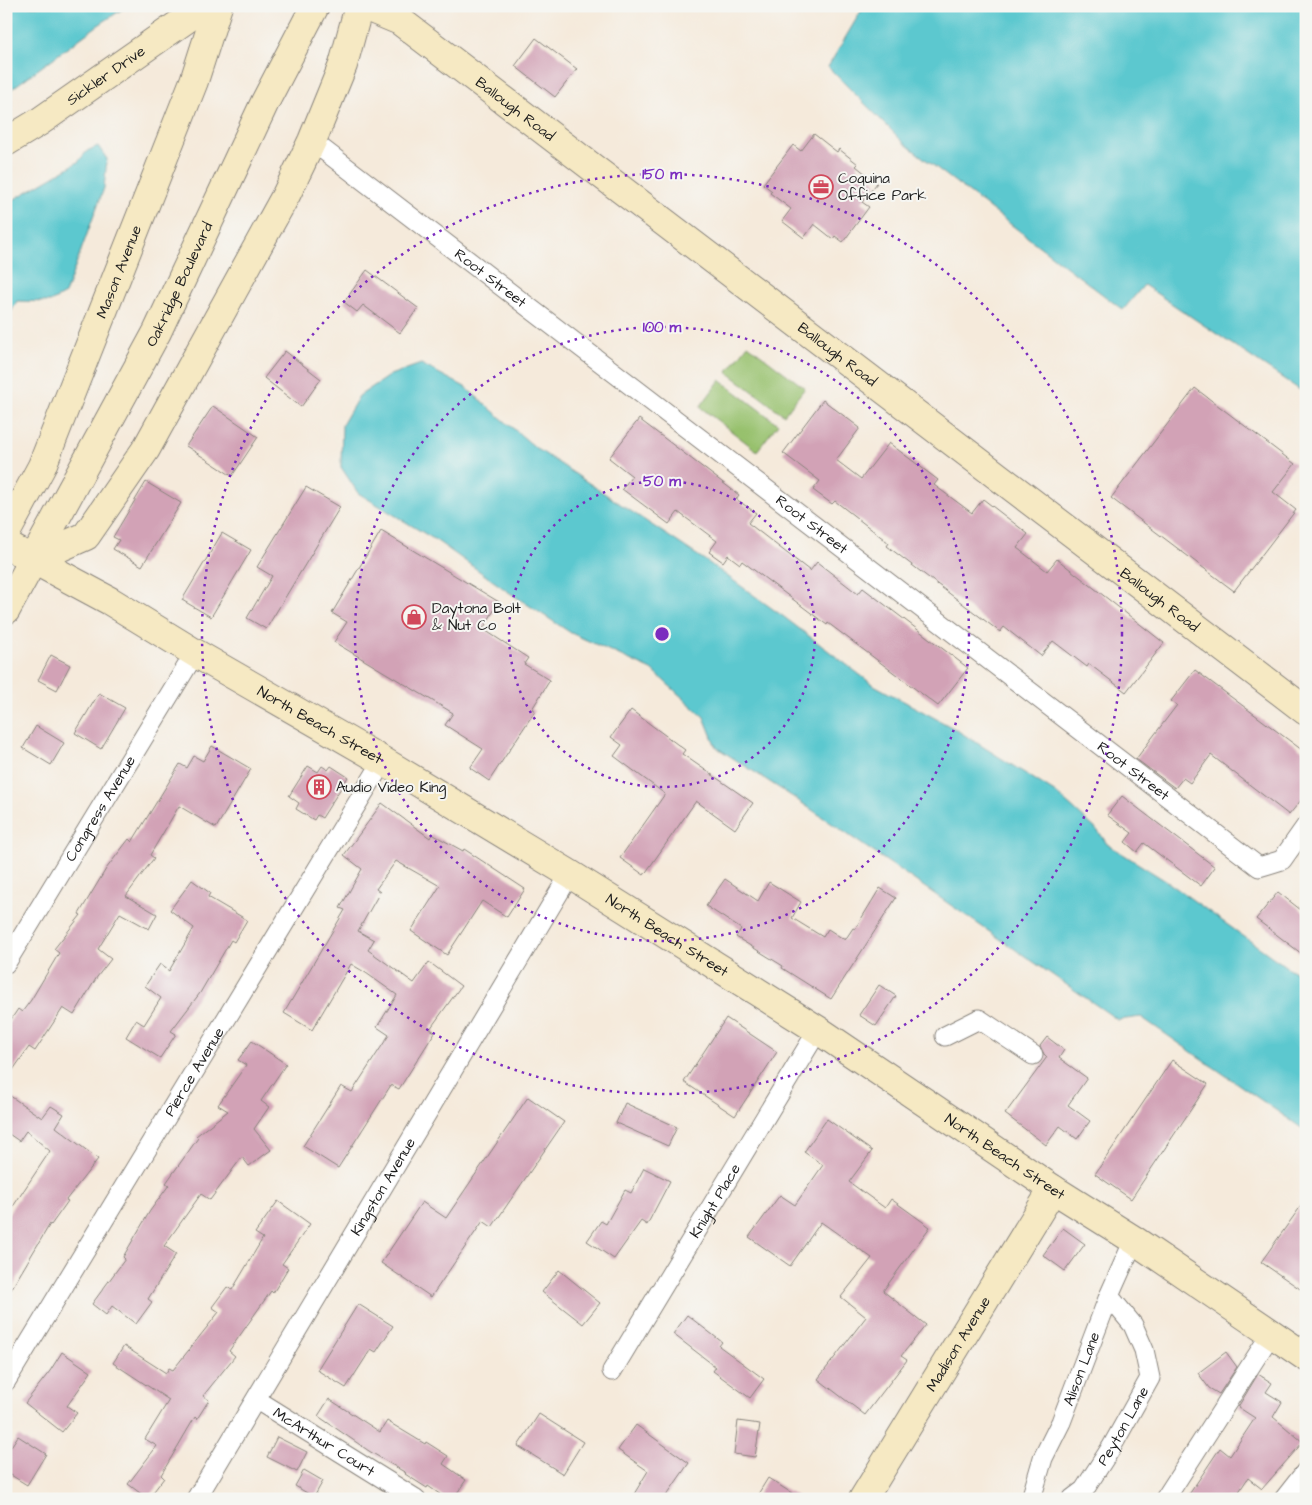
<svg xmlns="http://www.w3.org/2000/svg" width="1312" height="1505" font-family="'Architects Daughter',sans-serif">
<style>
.green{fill:#97c16d;stroke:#5a6e44}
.water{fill:#5bc8cf;stroke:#3c7276}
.building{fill:#d2a2b6}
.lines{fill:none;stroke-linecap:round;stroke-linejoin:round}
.street-casing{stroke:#88837c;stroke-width:21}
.secondary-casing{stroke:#88837c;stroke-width:30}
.street{stroke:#fff;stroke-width:19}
.secondary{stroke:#f6e9c3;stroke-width:28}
.ring{fill:none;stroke:#7b2cbf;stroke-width:2.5;stroke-dasharray:2.5 5}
.labels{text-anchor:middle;stroke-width:4;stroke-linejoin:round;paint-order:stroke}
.street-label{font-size:15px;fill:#1c1c1c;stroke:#f6f6f2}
.poi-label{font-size:15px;fill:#1c1c1c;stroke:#f6f6f2;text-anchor:start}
.centre{fill:#7b2cbf;stroke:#f6f6f2;stroke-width:2.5}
.ring-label{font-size:15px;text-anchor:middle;font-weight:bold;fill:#7b2cbf;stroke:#f6f6f2;stroke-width:4;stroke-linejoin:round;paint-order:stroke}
</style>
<rect width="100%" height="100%" fill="#f6f6f2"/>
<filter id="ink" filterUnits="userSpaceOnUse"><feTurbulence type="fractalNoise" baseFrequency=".02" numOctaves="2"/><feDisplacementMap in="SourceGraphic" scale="10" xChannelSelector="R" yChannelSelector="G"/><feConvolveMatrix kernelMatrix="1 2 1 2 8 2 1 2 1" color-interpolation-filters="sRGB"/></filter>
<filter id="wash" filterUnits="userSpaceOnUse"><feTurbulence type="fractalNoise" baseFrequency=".0096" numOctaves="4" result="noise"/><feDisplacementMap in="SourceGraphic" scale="20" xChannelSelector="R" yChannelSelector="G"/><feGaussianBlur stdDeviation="1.12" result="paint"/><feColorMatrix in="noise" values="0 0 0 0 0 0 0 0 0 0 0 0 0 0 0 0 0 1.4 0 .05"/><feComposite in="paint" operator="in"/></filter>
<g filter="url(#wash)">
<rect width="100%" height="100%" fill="#f5eadb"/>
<g class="green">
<polygon points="748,345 805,388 784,415 727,372"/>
<polygon points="720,380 778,424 757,451 700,407"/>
</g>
<g class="water">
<polygon points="6,6 127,6 97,26 6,93"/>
<polygon points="864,6 1306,6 1306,394 1144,285 1123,310 904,143 828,67"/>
<polygon points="98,146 107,159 104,188 65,294 50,302 17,301 6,321 6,204 78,162 87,151"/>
<polygon points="421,364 465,387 536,448 709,563 784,617 872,684 955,729 1056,793 1099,832 1107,844 1169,883 1288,968 1306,978 1306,1131 1141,1017 1118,1020 799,801 716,747 704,717 652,670 571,633 510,593 437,541 358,493 341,467 342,425 359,396 390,375"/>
</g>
<g id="blocks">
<g class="building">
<polygon points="536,38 577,69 555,97 515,66"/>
<polygon points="814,134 837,152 839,149 858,164 856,166 877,183 862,202 869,207 843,242 835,236 833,239 814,224 804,238 782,221 791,209 770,193 772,191 763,184 793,145 801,151"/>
<polygon points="367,270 418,308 400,333 363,305 357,312 344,302"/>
<polygon points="285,351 321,379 301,407 264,378"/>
<polygon points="1195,388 1295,464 1273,492 1296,510 1234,591 1111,498"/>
<polygon points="823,400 860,428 836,460 861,479 889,443 938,480 934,485 972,513 983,499 1028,534 1017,548 1047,571 1057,559 1164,643 1126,692 1089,664 1087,667 1053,641 1041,656 1004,627 1000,632 887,546 889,543 835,501 832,504 813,490 820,481 783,453"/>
<polygon points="213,406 258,437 232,476 186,446"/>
<polygon points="639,419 739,495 736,499 756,513 748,523 810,571 817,562 858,594 863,588 968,668 938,706 828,623 827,625 742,561 740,564 728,555 723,562 709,552 717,541 678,512 669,524 622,489 632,476 609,458"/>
<polygon points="146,482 181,503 142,566 113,549 119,540 113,537"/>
<polygon points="306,487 340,507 266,629 247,618 272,576 257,567"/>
<polygon points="381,531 499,602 483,629 528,658 524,664 550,680 532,709 535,711 489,781 470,768 483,749 445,725 453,713 334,642 347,622 332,613"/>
<polygon points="222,533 251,550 211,617 182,600"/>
<polygon points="51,655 70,665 57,690 38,680"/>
<polygon points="1195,670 1306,753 1306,794 1289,815 1211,755 1190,783 1183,778 1175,788 1136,759 1177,705 1171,701"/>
<polygon points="99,693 125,708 101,749 75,733"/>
<polygon points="631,710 685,750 682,754 753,803 735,829 696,801 644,875 620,858 665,794 614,756 622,745 611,737"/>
<polygon points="36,726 64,743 51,765 23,748"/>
<polygon points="212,746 251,769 216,828 179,806 150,855 154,858 126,896 157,914 149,929 120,913 98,949 111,959 97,977 74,1015 63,1008 35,1051 29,1047 6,1080 6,1027 18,1009 22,1012 31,1000 59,953 54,949 81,915 79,914 106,869 129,839 132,842 180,764 187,768 194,756 203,761"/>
<polygon points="308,766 318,772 322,766 328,770 331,766 348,777 322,818 317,815 314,820 296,809 299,803 289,796"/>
<polygon points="1122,796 1215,867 1201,886 1144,843 1137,852 1125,842 1132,833 1107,815"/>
<polygon points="382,803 430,838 432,834 463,851 464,849 525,889 507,917 482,901 447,955 411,931 440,886 396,861 376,889 380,892 358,931 374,940 368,950 414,983 429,962 461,986 430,1029 435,1032 399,1089 391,1085 338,1168 303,1146 341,1086 352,1092 389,1035 377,1027 397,995 366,973 351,964 312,1030 284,1013 345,910 340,908 362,869 344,855"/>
<polygon points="725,879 758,901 769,882 801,902 792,918 823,937 828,929 845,940 853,928 855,929 880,888 896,898 831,999 782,968 783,966 736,937 741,929 706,906"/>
<polygon points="192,880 210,893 208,897 247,920 234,942 231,940 200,993 171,1031 176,1034 160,1058 126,1037 136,1020 144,1025 161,998 145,986 160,964 169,971 194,928 170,910"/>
<polygon points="1278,892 1306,914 1306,957 1256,919"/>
<polygon points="879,985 896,996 876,1026 859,1015"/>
<polygon points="726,1018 777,1052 735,1116 684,1082"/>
<polygon points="1047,1037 1064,1050 1059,1058 1087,1078 1068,1105 1090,1121 1077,1139 1060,1126 1046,1145 1005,1114 1047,1057 1044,1054 1040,1046"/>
<polygon points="252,1041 286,1064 261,1101 269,1107 254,1129 271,1150 249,1166 242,1157 210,1200 201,1194 164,1246 176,1254 148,1299 152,1302 136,1324 112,1306 106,1315 92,1304 125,1259 123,1257 150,1211 169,1185 166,1183 198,1138 196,1136 228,1111 218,1105 246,1065 238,1060"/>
<polygon points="1172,1060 1208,1084 1131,1199 1095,1174"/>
<polygon points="6,1093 42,1118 51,1106 64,1114 56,1127 98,1159 66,1200 68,1201 51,1225 50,1224 6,1298 6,1217 50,1151 26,1131 19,1141 6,1132"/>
<polygon points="528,1097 564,1122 492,1227 483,1221 431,1297 381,1263 422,1202 446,1218"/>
<polygon points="625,1103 677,1127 668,1146 616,1123"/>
<polygon points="827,1119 872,1151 849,1182 885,1208 891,1199 930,1227 883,1291 926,1325 901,1356 907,1360 865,1415 818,1379 866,1317 841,1297 872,1258 821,1222 790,1266 749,1237 780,1195 795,1205 823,1165 804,1152"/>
<polygon points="644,1168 670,1181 647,1225 641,1221 614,1259 587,1241 601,1221 606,1224 625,1190 631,1193"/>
<polygon points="1306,1199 1306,1293 1261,1262"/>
<polygon points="278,1201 310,1224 282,1264 288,1268 273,1293 271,1291 229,1351 235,1356 203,1396 209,1400 197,1419 195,1417 161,1475 164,1478 148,1499 128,1484 157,1446 145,1439 169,1400 113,1363 124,1346 166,1373 169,1368 173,1370 219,1312 212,1307 227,1287 232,1290 263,1238 255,1233"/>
<polygon points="1063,1228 1085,1244 1065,1271 1043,1255"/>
<polygon points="559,1270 600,1303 583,1324 542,1292"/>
<polygon points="358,1304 393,1326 376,1352 371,1349 346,1388 317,1370"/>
<polygon points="687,1315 722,1342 719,1346 764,1379 750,1398 713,1371 716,1367 673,1334"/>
<polygon points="62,1352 91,1372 67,1406 77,1413 62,1432 25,1403 50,1371"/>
<polygon points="1226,1352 1237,1367 1219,1394 1209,1388 1198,1373"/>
<polygon points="1258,1374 1272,1383 1266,1392 1282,1402 1273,1417 1303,1442 1262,1489 1248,1478 1234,1499 1186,1499 1220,1448 1230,1456 1255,1418 1238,1407"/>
<polygon points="329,1399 380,1432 387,1421 425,1444 426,1442 448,1456 443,1464 466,1480 453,1499 447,1499 428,1486 427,1488 405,1474 406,1473 369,1451 318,1416"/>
<polygon points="539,1414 583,1442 563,1474 518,1446"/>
<polygon points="738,1421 760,1424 755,1457 734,1454"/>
<polygon points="636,1425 689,1463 664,1499 631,1499 648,1471 618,1450"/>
<polygon points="18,1436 46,1454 27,1485 6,1472 6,1454"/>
<polygon points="277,1437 307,1452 297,1472 267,1457"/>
<polygon points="304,1470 323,1481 314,1497 295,1486"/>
<polygon points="768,1478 801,1499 755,1499"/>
</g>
</g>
</g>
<g filter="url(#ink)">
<use href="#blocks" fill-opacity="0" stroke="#88837c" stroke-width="1"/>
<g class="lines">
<g class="street-casing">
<g id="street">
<path id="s1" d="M 312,141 L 1259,867 L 1282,860 L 1306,826"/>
<path id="s2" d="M 6,963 L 195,653"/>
<polyline points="945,1036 979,1019 1033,1055"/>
<path id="s3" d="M 612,1371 L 818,1030"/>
<path id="s4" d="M 6,1381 L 383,761"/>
<path id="s5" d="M 257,1400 L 416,1499"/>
<path id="s6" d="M 196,1499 L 570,874"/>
<path id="s7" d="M 1031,1499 L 1043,1458 L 1061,1422 L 1109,1296 L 1134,1240"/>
<path id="s8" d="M 1072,1499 L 1084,1490 L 1111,1448 L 1150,1378 L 1144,1350 L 1133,1325 L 1109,1296"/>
<polyline points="1165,1499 1271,1334"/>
<polyline points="1284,1499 1306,1471"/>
</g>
</g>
<g class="secondary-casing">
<g id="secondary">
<path id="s9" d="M 364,6 L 400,21 L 1306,711"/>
<path id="s10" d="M 6,142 L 39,122 L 205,6"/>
<path id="s11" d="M 6,533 L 42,466 L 194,81 L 218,6"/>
<path id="s12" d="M 6,545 L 110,601 L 195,653 L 383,761 L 570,874 L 818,1030 L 1053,1189 L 1134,1240 L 1306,1357"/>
<polyline points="34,559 86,536 146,449 286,195 312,141 343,65 359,6"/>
<path id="s13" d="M 6,610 L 157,332 L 265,102 L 315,6"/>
<path id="s14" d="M 863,1499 L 1053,1189"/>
</g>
</g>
<use href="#street" class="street"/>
<use href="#secondary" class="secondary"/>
</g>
</g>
<g class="ring">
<circle cx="662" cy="634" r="153"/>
<circle cx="662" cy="634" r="307"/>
<circle cx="662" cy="634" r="460"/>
</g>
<defs>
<g id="office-ring" transform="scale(1.25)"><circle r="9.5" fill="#f6f6f2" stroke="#d1495b" stroke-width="1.5"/><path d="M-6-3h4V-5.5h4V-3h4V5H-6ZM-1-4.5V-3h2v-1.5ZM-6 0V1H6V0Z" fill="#d1495b"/></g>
<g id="shop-ring" transform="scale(1.25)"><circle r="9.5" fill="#f6f6f2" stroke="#d1495b" stroke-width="1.5"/><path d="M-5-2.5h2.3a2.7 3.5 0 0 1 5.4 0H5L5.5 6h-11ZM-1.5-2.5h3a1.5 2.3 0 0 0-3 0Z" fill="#d1495b"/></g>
<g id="building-ring" transform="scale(1.25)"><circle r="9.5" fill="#f6f6f2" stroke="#d1495b" stroke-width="1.5"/><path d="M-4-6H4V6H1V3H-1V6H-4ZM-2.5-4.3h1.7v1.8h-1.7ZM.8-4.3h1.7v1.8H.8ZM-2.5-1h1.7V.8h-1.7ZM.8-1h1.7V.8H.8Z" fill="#d1495b"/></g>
</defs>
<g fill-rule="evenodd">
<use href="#office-ring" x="821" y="187"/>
<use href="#shop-ring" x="414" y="617"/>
<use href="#building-ring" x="319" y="787"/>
</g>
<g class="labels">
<g class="street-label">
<text dy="5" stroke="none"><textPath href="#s10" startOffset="120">Sickler Drive</textPath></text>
<text dy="5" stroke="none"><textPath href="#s9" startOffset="184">Ballough Road</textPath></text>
<text dy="5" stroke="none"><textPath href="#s11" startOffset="285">Mason Avenue</textPath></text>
<text dy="5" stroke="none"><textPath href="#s1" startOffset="225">Root Street</textPath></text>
<text dy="5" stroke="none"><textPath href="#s13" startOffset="369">Oakridge Boulevard</textPath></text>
<text dy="5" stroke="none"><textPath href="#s9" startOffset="589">Ballough Road</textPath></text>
<text dy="5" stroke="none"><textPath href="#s1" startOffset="630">Root Street</textPath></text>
<text dy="5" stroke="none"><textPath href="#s9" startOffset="994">Ballough Road</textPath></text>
<text dy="5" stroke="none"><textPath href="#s12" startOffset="362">North Beach Street</textPath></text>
<text dy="5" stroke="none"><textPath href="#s1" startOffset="1035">Root Street</textPath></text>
<text dy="5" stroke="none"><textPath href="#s2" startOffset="181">Congress Avenue</textPath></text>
<text dy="5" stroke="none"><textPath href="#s12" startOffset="768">North Beach Street</textPath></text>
<text dy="5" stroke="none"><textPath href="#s4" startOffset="362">Pierce Avenue</textPath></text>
<text dy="5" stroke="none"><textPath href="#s12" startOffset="1172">North Beach Street</textPath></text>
<text dy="5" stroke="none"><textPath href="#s6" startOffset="364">Kingston Avenue</textPath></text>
<text dy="5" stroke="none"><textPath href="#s3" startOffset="199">Knight Place</textPath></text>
<text dy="5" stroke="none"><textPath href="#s14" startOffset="182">Madison Avenue</textPath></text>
<text dy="5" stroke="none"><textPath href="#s7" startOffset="140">Alison Lane</textPath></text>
<text dy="5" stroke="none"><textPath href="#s8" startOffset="90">Peyton Lane</textPath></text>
<text dy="5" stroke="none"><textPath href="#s5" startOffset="79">McArthur Court</textPath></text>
</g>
<g class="poi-label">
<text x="838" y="183">Coquina<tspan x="838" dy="17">Office Park</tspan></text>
<text x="432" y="613">Daytona Bolt<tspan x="432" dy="17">&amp; Nut Co</tspan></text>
<text x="336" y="792">Audio Video King</text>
</g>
</g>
<circle cx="662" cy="634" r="8" class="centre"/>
<g class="ring-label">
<text x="662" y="179">150 m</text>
<text x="662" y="332">100 m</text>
<text x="662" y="486">50 m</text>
</g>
<rect width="1312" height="1505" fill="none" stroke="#f6f6f2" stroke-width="25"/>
</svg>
